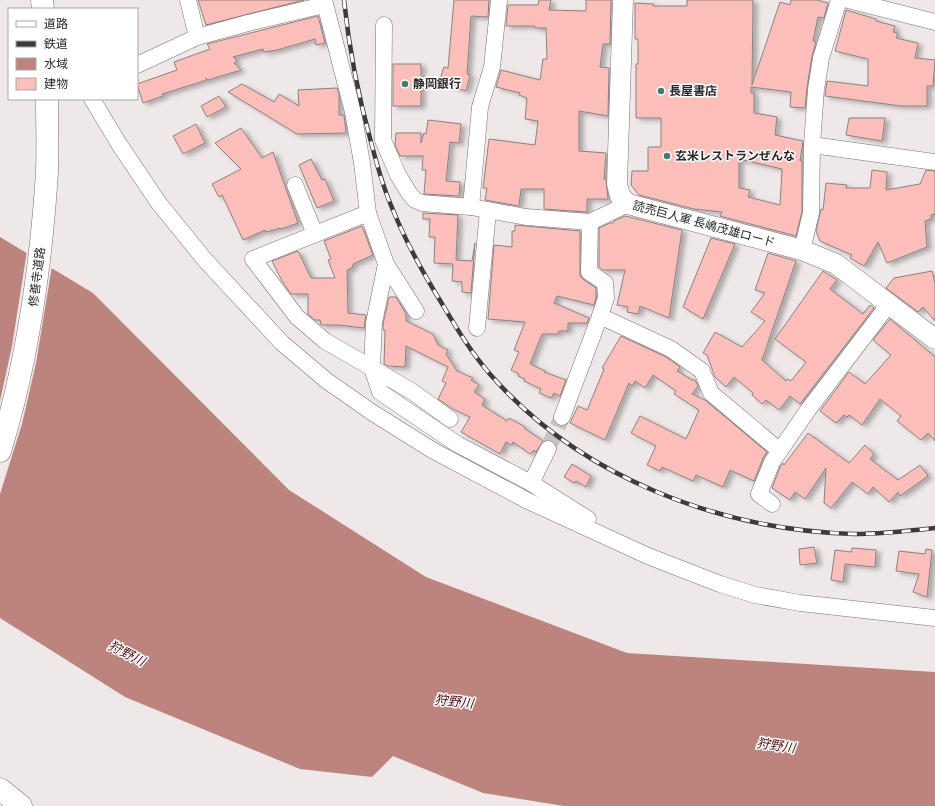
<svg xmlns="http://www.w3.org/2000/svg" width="935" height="806" font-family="Georgia,'Noto Sans JP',serif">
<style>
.water{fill:#bd847e}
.pier{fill:#efe8e8}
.building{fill:#fbbeb8;stroke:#888382;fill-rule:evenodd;filter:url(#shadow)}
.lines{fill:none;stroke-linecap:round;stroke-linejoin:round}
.minor-tunnel{stroke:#c7c1c1;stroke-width:16;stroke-dasharray:16 8;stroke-linecap:butt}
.minor-casing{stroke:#787271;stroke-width:17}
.major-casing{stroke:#787271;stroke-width:21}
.highway-casing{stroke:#787271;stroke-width:23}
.minor{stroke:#fff;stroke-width:16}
.major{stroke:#fff;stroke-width:20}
.highway{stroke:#fff;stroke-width:22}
.rail-casing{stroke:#3c3a3a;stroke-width:4.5}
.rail{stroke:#fff;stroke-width:3;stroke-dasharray:9;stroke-linecap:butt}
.poi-dot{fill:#3c7d6d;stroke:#fff;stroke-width:1.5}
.labels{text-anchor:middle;stroke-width:3;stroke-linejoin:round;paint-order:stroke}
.poi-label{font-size:12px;font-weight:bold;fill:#282626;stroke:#fff;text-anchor:start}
.street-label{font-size:12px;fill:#282626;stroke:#fff}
.water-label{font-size:13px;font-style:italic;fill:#520c0e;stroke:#fff}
</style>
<defs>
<filter id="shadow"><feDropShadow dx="4.5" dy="2.5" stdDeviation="2" flood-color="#0004"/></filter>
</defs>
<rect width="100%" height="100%" fill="#efe8e8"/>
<polygon class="water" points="0,237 93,293 289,490 426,577 627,653 935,672 935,806 564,806 483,793 393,756 372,777 300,769 125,697 0,618"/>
<polygon class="pier" points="27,251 52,266 36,363 22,424 0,494 0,401 12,346"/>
<g class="building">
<polygon points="198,0 304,0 206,25"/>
<polygon points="454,0 489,0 488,17 471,16 467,74 470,75 466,91 439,82 444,67 448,68"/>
<polygon points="539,0 551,0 549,10 586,11 586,0 611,0 610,44 603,44 600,67 609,68 608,116 579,111 579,151 606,153 604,179 606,179 608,199 587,199 587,212 544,209 544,189 521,189 519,206 485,200 487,188 483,188 489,139 535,145 538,121 525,119 527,98 519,95 520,93 496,87 501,70 540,80 543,59 547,59 546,28 535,28 535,26 506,26 508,5 538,5"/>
<path d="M 687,0 L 753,0 L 752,85 L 780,2 L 790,5 L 791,0 L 817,0 L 828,3 L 824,18 L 818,17 L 813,41 L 816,42 L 812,56 L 807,88 L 805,108 L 790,107 L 791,92 L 751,87 L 751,93 L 754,93 L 754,113 L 777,117 L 775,135 L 803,141 L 800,161 L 802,161 L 802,212 L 796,236 L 720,216 L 722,212 L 694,209 L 639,195 L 631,185 L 632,171 L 648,171 L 648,147 L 661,147 L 661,118 L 636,118 L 636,64 L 638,64 L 638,39 L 635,39 L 635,3 L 654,4 L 653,6 L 687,6 ZM 739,159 L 782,169 L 780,205 L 748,197 L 750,190 L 739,188 Z"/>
<polygon points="846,10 876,19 876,21 895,26 893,32 898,33 896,38 918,43 915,58 935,60 933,86 927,86 927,106 901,106 825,96 827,81 868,86 868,59 835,51"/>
<polygon points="318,16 325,43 316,45 315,39 277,50 264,52 263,49 233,57 237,61 234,63 241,70 208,80 205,78 207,80 162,94 163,96 143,103 137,84 177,70 174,62 210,49 207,44"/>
<rect x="393" y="64" width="28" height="42"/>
<polygon points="242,84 274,102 279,94 299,106 298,90 337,88 339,94 339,115 344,115 346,133 297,134 228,92"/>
<polygon points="219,96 226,107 207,117 201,106"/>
<polygon points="849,118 885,118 882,141 846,135"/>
<polygon points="428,120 461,124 459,143 450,142 446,181 460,182 459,196 424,194 426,170 422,170 423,156 400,156 395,145 396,133 421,133 421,143 424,133 426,134"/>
<polygon points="196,124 205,143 183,154 173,136"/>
<polygon points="241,128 262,158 273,152 298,223 281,229 280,228 266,232 265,230 243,240 222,195 219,197 212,184 241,169 215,143"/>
<polygon points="311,159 322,180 325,179 334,201 317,208 299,165"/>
<polygon points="872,170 887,172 886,190 920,184 926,170 935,171 935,214 931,215 931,219 925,221 927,247 887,263 878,242 864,266 850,258 852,255 820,241 816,231 821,209 823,210 826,183 847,185 846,188 870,188"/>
<polygon points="423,213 458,215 456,260 472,261 475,243 471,293 462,292 462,282 452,281 453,264 434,263 435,237 429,237 430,219 423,219"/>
<polygon points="625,216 682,230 669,318 640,306 638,314 627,312 628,307 617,305 625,270 603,270 599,267 599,228 610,223 613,223 614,221"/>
<polygon points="515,225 580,231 580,276 584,280 596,288 596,297 594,305 557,296 554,303 589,318 587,323 568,323 568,331 559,331 558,334 542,334 530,364 545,371 544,372 566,380 560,396 554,393 551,398 539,393 541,389 524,381 525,379 518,376 519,374 511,370 519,352 514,350 525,322 488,319 494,245 512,247 512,231 515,231"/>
<polygon points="362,226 373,255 353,264 352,268 347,270 348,313 366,315 364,328 339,325 321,325 320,320 315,320 308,314 308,294 291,294 282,281 272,261 298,251 311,278 335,278 328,260 331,259 324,241"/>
<polygon points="711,238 735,244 703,319 683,307"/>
<polygon points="768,253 796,261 762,360 786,381 788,379 791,381 806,362 775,339 823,271 837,280 830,289 863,314 870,305 874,308 800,404 790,396 779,410 766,400 762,404 752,395 753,393 734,377 726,387 715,377 707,355 703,353 715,332 742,347 765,321 751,312 765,293 755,290"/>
<polygon points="932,271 935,283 935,321 923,307 918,312 886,288 894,278"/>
<polygon points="389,297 396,297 406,314 406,321 433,334 438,345 448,350 446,354 457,371 473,378 471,380 479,385 474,392 485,399 482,405 507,421 509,418 525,427 524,428 543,441 536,452 534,450 530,454 513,442 512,445 506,442 500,454 461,432 470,417 453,409 438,399 446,383 442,381 448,367 406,346 405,367 388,366 384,364 385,330 383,330 383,324"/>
<polygon points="890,319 935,357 935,441 928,433 921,440 897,421 901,416 880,399 862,425 849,415 847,417 844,415 836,423 820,411 849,372 865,384 891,355 873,340"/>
<polygon points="621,336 666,357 680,367 677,371 692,380 695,380 698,386 692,394 705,400 767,452 763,458 754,481 730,470 723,487 696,475 693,481 662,467 660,471 647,465 656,446 631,433 640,416 686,439 699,410 674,394 676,391 653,375 645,388 635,381 632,386 629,383 605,440 570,423 578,406 587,410 588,408 604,369 602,368"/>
<polygon points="808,433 849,463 865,445 874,454 870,459 898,480 920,465 928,476 900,496 898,492 889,502 873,487 868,494 852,482 831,508 824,503 826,468 805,499 795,492 790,500 772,488 780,467 783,463 784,465"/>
<polygon points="572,464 591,476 586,487 576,481 574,483 564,477"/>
<polygon points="814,547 817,563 800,565 799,549"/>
<polygon points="852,548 876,550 875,567 845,564 843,582 831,580 835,550 851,552"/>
<polygon points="926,549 932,550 927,597 913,592 919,574 896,571 899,551 925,554"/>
</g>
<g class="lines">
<polyline class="minor-tunnel" points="548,449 562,417"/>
<g class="minor-casing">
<g id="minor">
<polyline points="188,0 197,37"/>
<polyline points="324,0 353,112 362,163 368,213 386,264 374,323 372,368 413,392 450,419"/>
<polyline points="499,0 492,67 480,107 471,207 526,217 590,222"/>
<polyline points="848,0 935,22"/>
<polyline points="384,25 383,140 398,175 409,193 415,200 422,203 471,207"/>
<polyline points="137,65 197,37 248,23 324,5"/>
<polyline points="92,99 119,144 158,202 205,260 282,343 327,381 373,413 432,450 526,500 648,556 720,584 755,595 800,603 935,618"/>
<polyline points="812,145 935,162"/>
<polyline points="295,185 315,234"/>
<polyline points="368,213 253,259 297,317 325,341 372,368 380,392 457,444 531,483"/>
<polyline points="802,250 811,213 812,145 816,89 821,58 839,0"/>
<polyline points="386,264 416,311"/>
<polyline points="600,316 671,349 702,371 711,393 780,451"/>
<polyline points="477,328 488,211"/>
<polyline points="562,417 600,316 606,298 605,283 589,272 590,222 628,204"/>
<polyline points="548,449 531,483 588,519"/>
<polyline points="772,504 759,494 772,462 808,410 889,304"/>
</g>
</g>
<g class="major-casing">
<polyline id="major" points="623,0 617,184 620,196 628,204 802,250 836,264 935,339"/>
</g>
<g class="highway-casing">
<g id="highway">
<polyline points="42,0 43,9"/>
<path d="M 0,451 C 28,360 41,266 47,172 C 48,148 47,123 47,99"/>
<polyline points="0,789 21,806"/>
</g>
</g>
<use href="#minor" class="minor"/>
<use href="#major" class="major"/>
<use href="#highway" class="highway"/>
<g class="rail-casing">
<path id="rail" d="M 344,0 C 349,48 358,95 371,142 C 377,165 383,188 393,210 C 406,242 423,273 441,302 C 456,327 470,351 489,373 C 579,477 719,530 854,534 C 881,534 908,531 935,528"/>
</g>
<use href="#rail" class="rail"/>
</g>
<g class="poi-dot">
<circle cx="405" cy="84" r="4"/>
<circle cx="661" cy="91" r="4"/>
<circle cx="667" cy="156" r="4"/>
</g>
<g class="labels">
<g class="poi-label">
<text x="413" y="88">静岡銀行</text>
<text x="669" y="95">長屋書店</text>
<text x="675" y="160">玄米レストランぜんな</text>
</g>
<g class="street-label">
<text transform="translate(704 224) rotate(15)" y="4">読売巨人軍 長嶋茂雄ロード</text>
<text transform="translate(37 277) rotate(-83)" y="4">修善寺道路</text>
</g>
<g class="water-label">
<text transform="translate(127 653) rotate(27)" y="5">狩野川</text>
<text transform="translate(454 701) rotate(6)" y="5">狩野川</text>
<text transform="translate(776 745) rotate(8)" y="5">狩野川</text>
</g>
</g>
<rect x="8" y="8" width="130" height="92" fill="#ffffff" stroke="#a9a8a8"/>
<rect x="16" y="21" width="20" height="6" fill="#ffffff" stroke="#a9a8a8"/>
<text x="44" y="28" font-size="12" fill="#282626">道路</text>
<rect x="16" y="41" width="20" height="6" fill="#3c3a3a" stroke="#a9a8a8"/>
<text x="44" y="48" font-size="12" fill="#282626">鉄道</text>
<rect x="16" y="58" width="20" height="12" fill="#bd847e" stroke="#a9a8a8"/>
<text x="44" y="68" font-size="12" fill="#282626">水域</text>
<rect x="16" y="78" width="20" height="12" fill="#fbbeb8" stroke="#a9a8a8"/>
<text x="44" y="88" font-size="12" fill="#282626">建物</text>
</svg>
